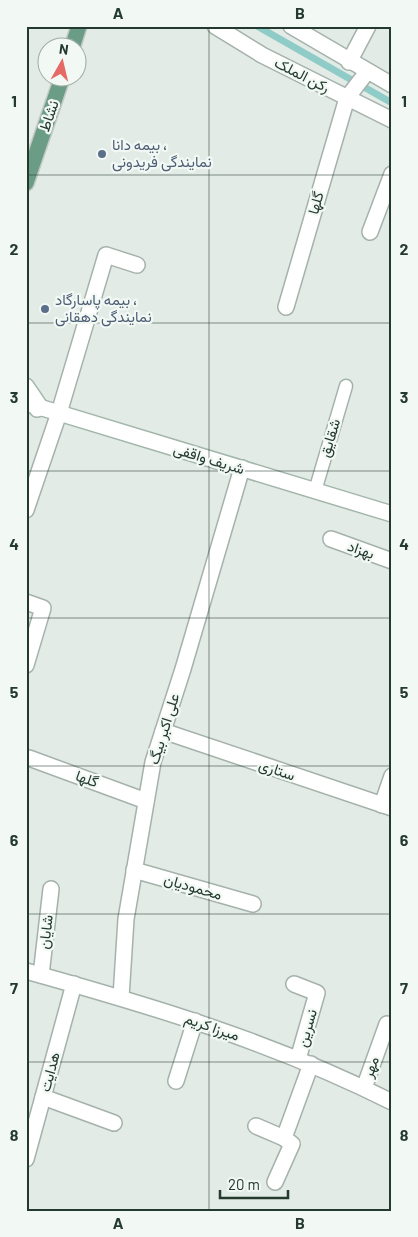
<svg xmlns="http://www.w3.org/2000/svg" width="418" height="1237" font-family="Barlow,Vazirmatn,sans-serif">
<style>
.lines{fill:none;stroke-linecap:round;stroke-linejoin:round}
.stream{stroke:#8fcbc7;stroke-width:7}
.service-casing{stroke:#a5b2ab;stroke-width:15}
.minor-casing{stroke:#a5b2ab;stroke-width:18}
.secondary-casing{stroke:#a2b6aa;stroke-width:18}
.primary-casing{stroke:#c2c8c5;stroke-width:18}
.service{stroke:#fff;stroke-width:12}
.minor{stroke:#fff;stroke-width:15}
.secondary{stroke:#fff;stroke-width:15}
.primary{stroke:#6b9c85;stroke-width:15}
.grid{fill:none;stroke:#243a2f;stroke-width:1;stroke-opacity:0.55}
.service-dot{fill:#5c6f8a;stroke:#f2f8f4;stroke-width:2}
.labels{text-anchor:middle;stroke-width:4.5;stroke-linejoin:round;paint-order:stroke}
.street-label{font-size:15px;fill:#243a2f;stroke:#f2f8f4}
.service-label{font-size:15px;fill:#4e5e75;stroke:#f2f8f4;text-anchor:start}
.neatline{fill:none;stroke:#243a2f;stroke-width:2}
.grid-label{font-size:16px;text-anchor:middle;font-weight:bold;fill:#243a2f}
</style>
<rect width="100%" height="100%" fill="#e2ebe5"/>
<g class="lines">
<polyline class="stream" points="257,26 392,103"/>
<g class="service-casing">
<polyline id="service" points="315,491 346,386"/>
</g>
<g class="minor-casing">
<g id="minor">
<polyline points="215,26 262,55 392,120"/>
<polyline points="291,26 392,85"/>
<polyline points="349,62 368,26"/>
<polyline points="370,232 392,174"/>
<polyline points="286,307 347,98 367,72"/>
<polyline points="26,510 59,413 106,255 137,265"/>
<polyline points="331,539 392,561"/>
<polyline points="26,602 43,608 26,665"/>
<polyline points="163,731 392,808"/>
<polyline points="29,758 146,801"/>
<polyline points="382,805 392,776"/>
<polyline points="134,870 253,904"/>
<path d="M 26,971 C 152,1006 275,1043 392,1102"/>
<polyline points="41,975 51,889"/>
<polyline points="294,984 317,993 298,1059"/>
<polyline points="121,997 126,919 153,762 183,669 242,468"/>
<polyline points="176,1081 195,1021"/>
<polyline points="364,1088 387,1024 392,1025"/>
<polyline points="43,1097 114,1123"/>
<polyline points="256,1126 284,1138"/>
<polyline points="26,1159 74,984"/>
<polyline points="275,1182 292,1144 284,1138 311,1064"/>
</g>
</g>
<g class="secondary-casing">
<g id="secondary">
<polyline points="26,386 41,408 37,409"/>
<polyline points="26,403 392,514"/>
</g>
</g>
<g class="primary-casing">
<g id="primary">
<polyline points="72,48 79,26"/>
<polyline points="26,183 62,78"/>
</g>
</g>
<use href="#service" class="service"/>
<use href="#minor" class="minor"/>
<use href="#secondary" class="secondary"/>
<use href="#primary" class="primary"/>
</g>
<path class="grid" d="M 209,26 L 209,1211M 26,175 L 392,175M 26,323 L 392,323M 26,471 L 392,471M 26,618 L 392,618M 26,766 L 392,766M 26,914 L 392,914M 26,1062 L 392,1062"/>
<g class="service-dot">
<circle cx="102" cy="154" r="5"/>
<circle cx="45" cy="309" r="5"/>
</g>
<g class="labels">
<g class="street-label">
<text transform="translate(302 75) rotate(27)" y="5">رکن الملک</text>
<text transform="translate(49 116) rotate(-71)" y="5">نشاط</text>
<text transform="translate(316 203) rotate(-74)" y="5">گلها</text>
<text transform="translate(330 438) rotate(-73)" y="5">شقایق</text>
<text transform="translate(209 459) rotate(17)" y="5">شریف واقفی</text>
<text transform="translate(361 550) rotate(19)" y="5">بهزاد</text>
<text transform="translate(164 729) rotate(-73)" y="5">علی اکبر بیگ</text>
<text transform="translate(277 770) rotate(19)" y="5">ستاری</text>
<text transform="translate(87 779) rotate(20)" y="5">گلها</text>
<text transform="translate(193 887) rotate(16)" y="5">محمودیان</text>
<text transform="translate(46 932) rotate(-83)" y="5">شایان</text>
<text transform="translate(212 1027) rotate(19)" y="5">میرزا کریم</text>
<text transform="translate(307 1028) rotate(-74)" y="5">نسرین</text>
<text transform="translate(371 1067) rotate(-70)" y="5">مهر</text>
<text transform="translate(50 1072) rotate(-75)" y="5">هدایت</text>
</g>
<g class="service-label">
<text x="112" y="150">بیمه دانا ،<tspan x="112" dy="17">نمایندگی فریدونی</tspan></text>
<text x="55" y="305">بیمه پاسارگاد ،<tspan x="55" dy="17">نمایندگی دهقانی</tspan></text>
</g>
</g>
<rect width="418" height="1237" fill="none" stroke="#f2f8f4" stroke-width="55"/>
<g transform="translate(62 62) rotate(8)"><circle r="24" fill="#f2f8f4" stroke="#a0aca5"/>
<path d="M0-4L9 19L0 12L-9 19Z" fill="#e56a66"/>
<text y="-8" font-size="14" font-weight="bold" text-anchor="middle" fill="#243a2f">N</text>
</g>
<path d="M220 1190v8h68v-8" fill="none" stroke="#243a2f" stroke-width="2.5"/>
<text x="228" y="1190" font-size="15" fill="#243a2f" stroke="#f2f8f4" stroke-width="4" paint-order="stroke">20 m</text>
<rect x="28" y="28" width="362" height="1182" class="neatline"/>
<g class="grid-label">
<text x="118" y="19">A</text>
<text x="300" y="19">B</text>
<text x="14" y="107">1</text>
<text x="404" y="107">1</text>
<text x="14" y="255">2</text>
<text x="404" y="255">2</text>
<text x="14" y="403">3</text>
<text x="404" y="403">3</text>
<text x="14" y="550">4</text>
<text x="404" y="550">4</text>
<text x="14" y="698">5</text>
<text x="404" y="698">5</text>
<text x="14" y="846">6</text>
<text x="404" y="846">6</text>
<text x="14" y="994">7</text>
<text x="404" y="994">7</text>
<text x="14" y="1141">8</text>
<text x="404" y="1141">8</text>
<text x="118" y="1229">A</text>
<text x="300" y="1229">B</text>
</g>
</svg>
